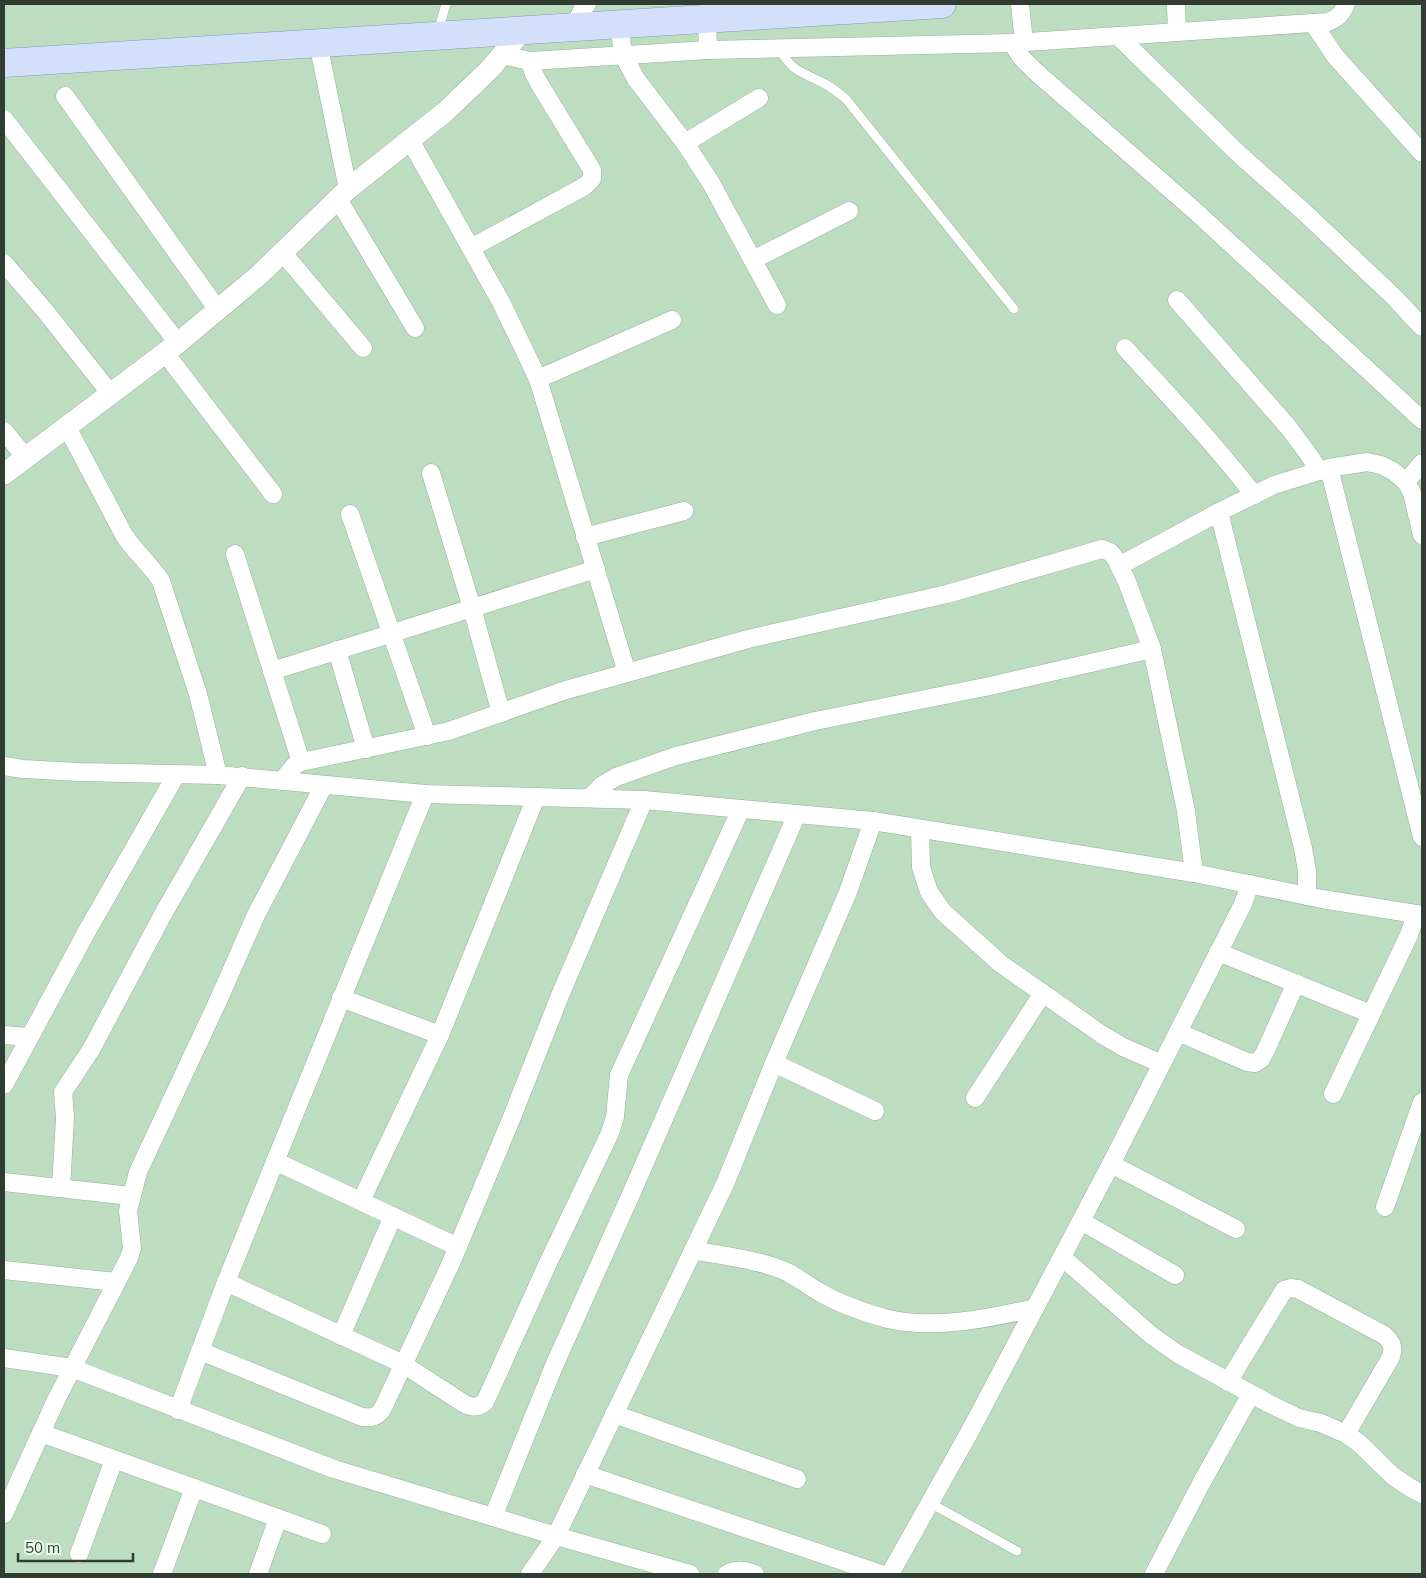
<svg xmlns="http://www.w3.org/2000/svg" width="1426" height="1578" font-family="Mulish,sans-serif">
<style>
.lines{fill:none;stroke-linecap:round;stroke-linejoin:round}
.service-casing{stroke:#94b397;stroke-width:10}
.minor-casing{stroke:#94b397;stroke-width:19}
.tertiary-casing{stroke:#94b397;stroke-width:22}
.primary-casing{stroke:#8899b4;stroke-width:29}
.service{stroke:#fff;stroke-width:9}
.minor{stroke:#fff;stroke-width:18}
.tertiary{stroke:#fff;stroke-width:21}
.primary{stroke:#d4dffc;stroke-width:28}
</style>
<rect width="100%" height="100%" fill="#bdddc0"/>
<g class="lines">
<g class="service-casing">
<g id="service">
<polyline points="438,32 446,4"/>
<path d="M 779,48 C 792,73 804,72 827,85 C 834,89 840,94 846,99 L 1014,309"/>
<polyline points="930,1503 1017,1551"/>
</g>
</g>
<g class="minor-casing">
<g id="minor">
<polyline points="1020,4 1024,43"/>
<polyline points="1176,4 1177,32"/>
<polyline points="707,18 708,50"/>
<polyline points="1313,23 1335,56 1422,153"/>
<polyline points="619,24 622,46 627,62 636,79 685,143 711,183 777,305"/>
<polyline points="575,26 582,10 587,4"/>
<polyline points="1118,36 1241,156 1304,212 1394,297 1422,327"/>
<polyline points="318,43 348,189"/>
<polyline points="1012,43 1021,57 1036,72 1194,210 1422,420"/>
<path d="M 502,55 L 530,61 L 708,50 L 1012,43 L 1328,22 C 1338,18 1342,14 1346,4"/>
<polyline points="65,96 218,310"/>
<polyline points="4,119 178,343"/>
<polyline points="410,140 501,302 538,379 627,673"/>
<polyline points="685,143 759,98"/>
<polyline points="338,199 415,328"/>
<polyline points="471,248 585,186 592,179 592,170 540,85 534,74 530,61"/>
<polyline points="283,253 363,348"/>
<polyline points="753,260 849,211"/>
<polyline points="4,263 46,312 110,393"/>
<polyline points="1177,300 1289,428 1309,455 1319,471"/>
<path d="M 1125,348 C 1169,396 1214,443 1254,495"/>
<polyline points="165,353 273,494"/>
<polyline points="538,379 672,320"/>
<path d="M 67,427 L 124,535 C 135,552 150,564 161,581 L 198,694 L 218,775"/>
<polyline points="4,431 26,458"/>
<polyline points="1329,468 1422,837"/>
<polyline points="431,473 472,608 501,713"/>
<polyline points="1406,482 1422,463"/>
<polyline points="1219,512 1303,848 1307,871 1307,896"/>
<polyline points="350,514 427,736"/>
<polyline points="585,537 684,511"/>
<polyline points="235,554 301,762"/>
<polyline points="1119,566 1219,512 1274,485 1329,468 1367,462 1381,465 1393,471 1406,482 1412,493 1422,535"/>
<polyline points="337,650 366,749"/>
<polyline points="272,671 596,569"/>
<polyline points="4,766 23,769 79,772 218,775 425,794 644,800 873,821 1194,873 1322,899 1422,915"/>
<polyline points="282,781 294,766 301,762 449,731 566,690 748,639 947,594 1102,549 1110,552 1116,559 1127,582 1152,649 1186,811 1194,873"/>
<polyline points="589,798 601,786 616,777 676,756 815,721 990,686 1152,649"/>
<polyline points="920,829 921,867 929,892 943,912 1001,964 1101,1034 1123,1047 1162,1064"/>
<polyline points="1218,952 1371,1014"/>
<polyline points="341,998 440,1035"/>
<polyline points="1178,1032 1247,1062 1255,1063 1261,1059 1265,1052 1296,983"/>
<polyline points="4,1035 29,1037"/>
<polyline points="774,1063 875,1111"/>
<polyline points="4,1085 87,931 176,775"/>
<polyline points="1333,1094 1409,935 1416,914"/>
<polyline points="975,1098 1043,993"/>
<polyline points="275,1161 458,1247"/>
<polyline points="1111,1164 1236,1229"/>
<polyline points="4,1182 131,1196"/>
<polyline points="61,1188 65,1118 63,1092 92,1048 162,916 242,776"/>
<polyline points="361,1201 440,1035 536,797"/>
<polyline points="1385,1207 1422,1102"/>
<polyline points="1081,1221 1175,1275"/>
<path d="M 693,1250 C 722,1256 763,1260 789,1273 C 800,1279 810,1287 821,1293 C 842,1305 866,1313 888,1319 C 934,1330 990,1318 1035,1308"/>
<polyline points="1062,1257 1151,1335 1178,1354 1270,1404 1299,1418 1321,1423 1346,1434 1359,1443 1393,1476 1409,1487 1422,1494"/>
<polyline points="4,1270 116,1282"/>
<path d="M 226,1282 L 403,1364 L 463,1403 C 472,1408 477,1408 485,1402 L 548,1263 L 610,1133 L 615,1117 L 619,1075 L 741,809"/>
<polyline points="341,1336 393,1216"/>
<path d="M 200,1351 L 362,1417 C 372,1418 376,1417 382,1410 L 451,1263 L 510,1122 L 561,993 L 644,800"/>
<polyline points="4,1358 72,1368 334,1469 556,1536 690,1574"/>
<path d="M 1228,1382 L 1284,1290 L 1291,1288 L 1298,1289 L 1384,1335 C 1392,1342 1394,1347 1391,1357 L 1346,1434"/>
<polyline points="178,1410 226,1282 425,794"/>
<polyline points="614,1414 797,1479"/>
<polyline points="41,1433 322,1534"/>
<polyline points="585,1474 881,1574"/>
<polyline points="4,1514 56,1400 129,1258 132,1248 128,1211 138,1172 218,1001 256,915 324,785"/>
<polyline points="493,1517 554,1366 632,1192 797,814"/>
<polyline points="79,1554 114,1460"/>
<polyline points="162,1574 194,1488"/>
<polyline points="258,1574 278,1518"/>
<polyline points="530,1574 556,1536 725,1184 774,1063 848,892 873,821"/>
<path d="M 727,1574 C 738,1569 744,1570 755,1574"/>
<polyline points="890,1574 969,1433 1111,1164 1243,904 1250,884"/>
<polyline points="1154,1574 1203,1480 1251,1394"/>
</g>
</g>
<g class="tertiary-casing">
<polyline id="tertiary" points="4,474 178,343 258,276 348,189 445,112 490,69 523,30"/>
</g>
<g class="primary-casing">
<polyline id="primary" points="4,63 942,4"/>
</g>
<use href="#service" class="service"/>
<use href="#minor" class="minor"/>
<use href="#tertiary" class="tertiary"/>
<use href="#primary" class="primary"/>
</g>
<rect width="1426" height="1578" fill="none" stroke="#313d32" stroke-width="10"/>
<path d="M18 1553v8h115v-8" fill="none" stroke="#313d32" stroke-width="2.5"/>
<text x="25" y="1553" font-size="15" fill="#313d32" stroke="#e9f9ea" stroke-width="4" paint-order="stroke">50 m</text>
</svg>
